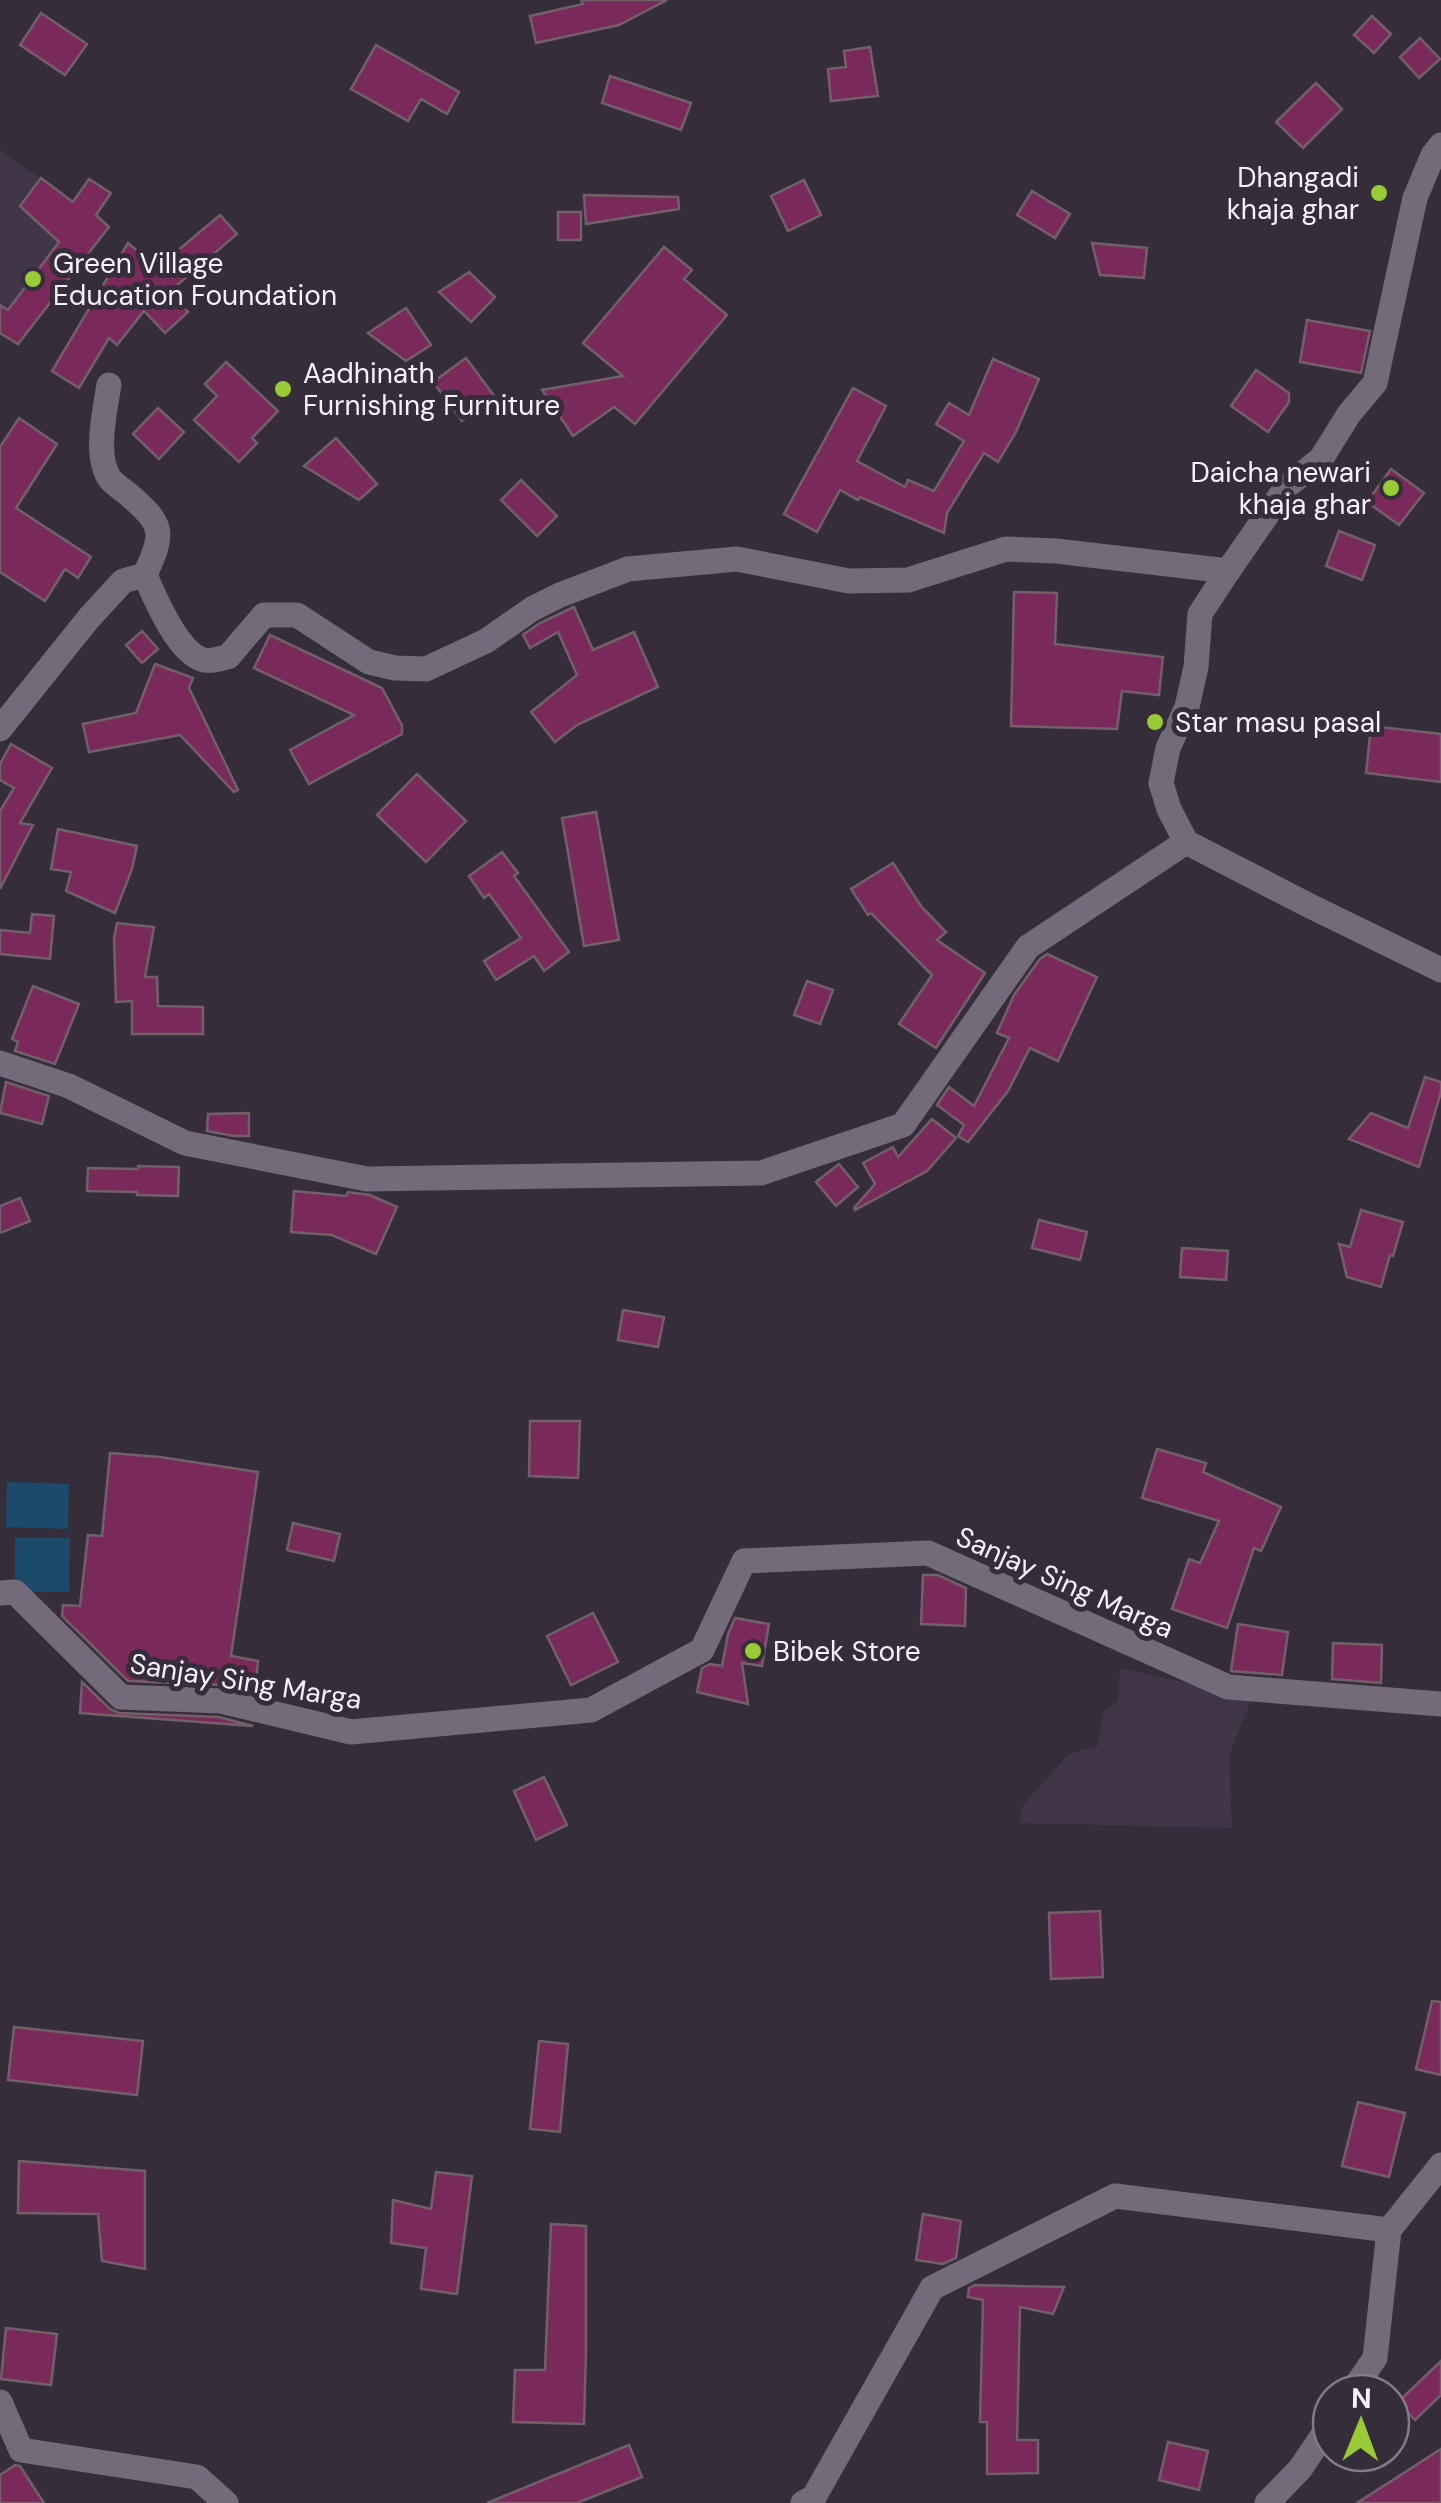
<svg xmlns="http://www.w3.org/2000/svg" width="1441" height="2503" font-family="'DM Sans',sans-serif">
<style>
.built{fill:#413548}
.water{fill:#1b4a6b}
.building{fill:#7a2a5a;stroke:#726069;stroke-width:2.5}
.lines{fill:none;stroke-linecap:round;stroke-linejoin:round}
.minor{stroke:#746b7a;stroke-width:25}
.poi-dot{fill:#99cb36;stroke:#362d3b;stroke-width:4}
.labels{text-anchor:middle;stroke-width:10;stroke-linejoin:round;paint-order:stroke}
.poi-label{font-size:28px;fill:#f6f1fa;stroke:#362d3b;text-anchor:start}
.street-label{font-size:28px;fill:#f6f1fa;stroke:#362d3b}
</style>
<rect width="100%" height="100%" fill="#362d3b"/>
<g class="built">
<polygon points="0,150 106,225 18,344 0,333"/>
<polygon points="1120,1668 1252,1698 1229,1755 1232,1828 1019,1823 1023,1805 1069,1754 1098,1746 1103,1712 1118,1701"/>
</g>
<g class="water">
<polygon points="7,1482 69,1484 68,1529 6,1527"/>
<polygon points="15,1538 70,1538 69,1592 15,1592"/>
</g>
<g class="building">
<polygon points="581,0 667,0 619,25 536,43 530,16 583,4"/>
<polygon points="41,13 87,44 65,75 20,45"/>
<polygon points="1372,16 1391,34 1374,53 1354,35"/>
<polygon points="1420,38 1440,59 1419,78 1400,57"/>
<polygon points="376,45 459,92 447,114 421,99 408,121 351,89"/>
<polygon points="870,47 878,96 831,101 828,69 846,67 844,51"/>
<polygon points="610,76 691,103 681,130 602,103"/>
<polygon points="1316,83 1342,109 1303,148 1276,122"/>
<polygon points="41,178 73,202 89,179 111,193 96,215 109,227 18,344 0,333 0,305 8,310 59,242 20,206"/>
<polygon points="804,180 821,215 788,231 771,196"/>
<polygon points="1032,191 1070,214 1055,238 1017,215"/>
<polygon points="584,195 678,197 679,209 586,224"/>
<rect x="558" y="212" width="23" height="28"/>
<polygon points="220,215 237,234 169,292 188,312 165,333 144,311 117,345 109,338 79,388 52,371 128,243 157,268"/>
<polygon points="1092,243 1147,248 1144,278 1100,275"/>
<polygon points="664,247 692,270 684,279 727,315 635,424 614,407 573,436 542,390 623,376 583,343"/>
<polygon points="469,272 495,297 471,322 439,292"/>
<polygon points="406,308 431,345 406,361 368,333"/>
<polygon points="1307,320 1370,331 1361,373 1300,362"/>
<polygon points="466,358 495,397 462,421 433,382"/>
<polygon points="993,359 1039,379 1016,432 998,462 984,453 947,513 944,533 860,497 858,500 840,490 817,532 784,514 853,388 886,406 857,461 905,487 908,480 934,491 964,441 936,424 949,403 969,415"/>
<polygon points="226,362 278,411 252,438 257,443 239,462 194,420 217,396 205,384"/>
<polygon points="1256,370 1289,393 1289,402 1268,432 1231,406"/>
<polygon points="158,408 184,432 159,459 133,434"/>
<polygon points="19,418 57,444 16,508 91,557 78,578 65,569 45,601 0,572 0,447"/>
<polygon points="336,438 377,484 359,500 304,466"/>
<polygon points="1391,469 1424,493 1399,525 1367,502"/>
<polygon points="521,480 557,516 537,536 501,500"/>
<polygon points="1339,531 1375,545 1362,580 1326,566"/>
<polygon points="1014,592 1057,593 1055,644 1163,657 1159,695 1122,691 1117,729 1011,726"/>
<polygon points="574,607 593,650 634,632 658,687 577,725 555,742 531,712 577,675 558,632 530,648 523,635 540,623"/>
<polygon points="142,631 158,649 142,663 126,645"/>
<polygon points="270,635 382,688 402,725 402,734 309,784 290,750 354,715 254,668"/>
<polygon points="155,664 193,678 189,688 238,790 234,792 180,735 89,752 83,724 136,713"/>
<polygon points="1371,726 1441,734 1441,782 1366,773"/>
<polygon points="11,744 52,768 20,823 33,825 0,889 0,811 14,788 0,780 0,764"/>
<polygon points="417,774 466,821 426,862 377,815"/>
<polygon points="596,812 619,940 584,946 562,818"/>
<polygon points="58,829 137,846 132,869 115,913 66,891 71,872 51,869"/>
<polygon points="502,852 518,873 514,876 569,952 544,971 534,956 496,980 484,961 521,938 489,894 484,898 469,876"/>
<polygon points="893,863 921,906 946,932 937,940 985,973 936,1048 899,1024 932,975 871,913 868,915 851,889"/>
<polygon points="32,914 54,916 50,959 0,954 0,930 30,933"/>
<polygon points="117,923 154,927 145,977 157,977 158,1006 203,1007 203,1034 132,1034 132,1001 116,1002 114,939"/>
<polygon points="1047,954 1097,977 1058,1061 1030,1048 1008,1091 968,1142 958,1136 964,1125 937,1105 949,1087 974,1106 1009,1038 997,1033 1014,995 1040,959"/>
<polygon points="807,981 833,990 820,1024 794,1015"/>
<polygon points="33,986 79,1004 55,1064 15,1051 18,1042 12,1039"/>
<polygon points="1425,1077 1441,1082 1441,1092 1419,1167 1349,1139 1371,1113 1408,1128"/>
<polygon points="6,1082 49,1096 42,1124 0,1113"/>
<polygon points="249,1113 249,1136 234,1136 207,1131 208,1114"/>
<polygon points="932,1119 956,1138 927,1171 855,1210 854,1208 875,1184 863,1163 893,1147 898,1157"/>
<polygon points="839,1164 858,1187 836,1206 816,1182"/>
<polygon points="138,1166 179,1167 178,1196 137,1195 137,1192 87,1191 88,1168 138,1169"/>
<polygon points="294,1191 346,1196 348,1192 370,1195 397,1207 376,1254 332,1235 291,1232"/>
<polygon points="20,1198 30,1221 0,1233 0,1206"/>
<polygon points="1361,1210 1403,1222 1393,1256 1390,1255 1381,1287 1347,1277 1339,1244 1350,1247"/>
<polygon points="1039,1220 1087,1232 1080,1260 1032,1248"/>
<polygon points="1182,1248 1228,1251 1226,1280 1180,1277"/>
<polygon points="623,1310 664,1317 658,1347 618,1340"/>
<polygon points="530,1421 580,1421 578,1478 529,1476"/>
<polygon points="1157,1449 1206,1463 1203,1472 1281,1507 1261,1551 1254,1548 1227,1628 1172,1609 1189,1559 1200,1563 1219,1521 1142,1498"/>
<polygon points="110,1453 160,1457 258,1472 231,1656 258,1661 255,1692 222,1685 128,1681 62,1616 63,1605 80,1606 88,1535 102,1536"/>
<polygon points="293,1523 340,1534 334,1561 287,1550"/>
<polygon points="923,1575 938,1575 966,1588 965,1626 921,1624"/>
<polygon points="593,1613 618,1662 571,1685 547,1636"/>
<polygon points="735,1618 769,1624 762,1666 742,1663 748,1704 697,1692 702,1668 710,1664 722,1666 728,1634"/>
<polygon points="1238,1624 1288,1632 1282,1675 1231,1671"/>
<polygon points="1333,1643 1382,1645 1381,1683 1332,1679"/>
<polygon points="82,1682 110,1709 119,1713 219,1717 253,1726 80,1713"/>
<polygon points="544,1777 567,1825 536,1840 514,1791"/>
<polygon points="1100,1911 1103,1977 1051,1979 1049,1913"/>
<polygon points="1432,2001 1441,2002 1441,2075 1416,2069"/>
<polygon points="14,2027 143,2041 137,2095 8,2080"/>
<polygon points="539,2041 568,2044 560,2132 530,2129"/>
<polygon points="1358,2102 1405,2113 1389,2177 1342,2166"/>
<polygon points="19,2161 145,2171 145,2269 102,2261 98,2214 18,2213"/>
<polygon points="436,2172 472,2176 457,2294 421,2289 426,2248 391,2243 393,2200 431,2209"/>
<polygon points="923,2214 961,2221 956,2258 943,2264 916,2260"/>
<polygon points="551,2224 586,2226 586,2352 584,2424 513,2422 515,2370 545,2370"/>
<polygon points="975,2285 1064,2287 1053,2314 1020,2307 1017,2440 1038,2440 1038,2473 987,2474 987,2422 980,2422 983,2300 968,2297 969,2288"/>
<polygon points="6,2328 57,2334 51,2385 1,2379"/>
<polygon points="1441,2361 1441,2395 1415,2420 1398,2402"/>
<polygon points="1168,2442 1208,2451 1199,2490 1159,2480"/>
<polygon points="629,2445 642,2477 577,2503 487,2503"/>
<polygon points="1441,2449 1441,2503 1357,2503"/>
<polygon points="15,2465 20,2466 44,2503 0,2503 0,2475"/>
</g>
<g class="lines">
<g class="minor">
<path d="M 109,385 C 105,410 94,457 110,479 C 114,484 123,490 128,494 C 165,526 164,532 145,575"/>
<polyline points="1228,571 1200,614 1196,667 1187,707 1168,748 1161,783 1169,809 1186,842 1310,906 1441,970"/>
<path d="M 0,729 L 89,618 L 123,581 L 145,575 C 155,598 178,654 204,660 C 210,662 221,658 228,657 L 264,615 L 297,615 L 369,662 L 395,668 L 426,669 L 486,641 L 532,609 L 560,595 L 628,569 L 737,559 L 849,581 L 908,580 L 1006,549 L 1056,551 L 1228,571 L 1287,486 L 1321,459 L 1349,414 L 1375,383 L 1415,198 L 1433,155 L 1441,145"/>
<polyline points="0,1063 69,1086 185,1143 367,1179 761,1173 903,1125 1028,947 1186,842"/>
<polyline points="0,1593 15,1592 121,1697 221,1701 351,1732 591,1710 702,1650 744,1561 928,1553 1228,1687 1441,1704"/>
<polyline points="1351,2393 1375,2358 1389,2230 1441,2165"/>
<polyline points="0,2402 21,2450 197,2477 226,2503"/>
<polyline points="803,2503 814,2497 932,2288 1115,2196 1389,2230"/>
<polyline points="1267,2503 1300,2469 1331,2423"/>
</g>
</g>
<g class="poi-dot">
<circle cx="1379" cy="193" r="10"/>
<circle cx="33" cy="279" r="10"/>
<circle cx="283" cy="389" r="10"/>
<circle cx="1391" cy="488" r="10"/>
<circle cx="1155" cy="722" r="10"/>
<circle cx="753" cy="1651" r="10"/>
</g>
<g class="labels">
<g class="poi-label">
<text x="1359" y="187" text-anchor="end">Dhangadi<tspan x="1359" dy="32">khaja ghar</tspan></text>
<text x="53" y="273">Green Village<tspan x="53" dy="32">Education Foundation</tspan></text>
<text x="303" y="383">Aadhinath<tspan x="303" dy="32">Furnishing Furniture</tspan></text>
<text x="1371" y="482" text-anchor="end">Daicha newari<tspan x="1371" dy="32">khaja ghar</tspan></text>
<text x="1175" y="732">Star masu pasal</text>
<text x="773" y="1661">Bibek Store</text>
</g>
<g class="street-label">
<text transform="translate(1065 1582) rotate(24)" y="10">Sanjay Sing Marga</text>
<text transform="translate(246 1681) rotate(9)" y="10">Sanjay Sing Marga</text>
</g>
</g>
<g transform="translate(1361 2423) rotate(1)"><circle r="48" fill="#362d3b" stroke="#837b87" stroke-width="2.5"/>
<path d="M0-8L18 38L0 25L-18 38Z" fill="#99cb36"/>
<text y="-15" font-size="28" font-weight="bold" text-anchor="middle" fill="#f6f1fa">N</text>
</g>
</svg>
